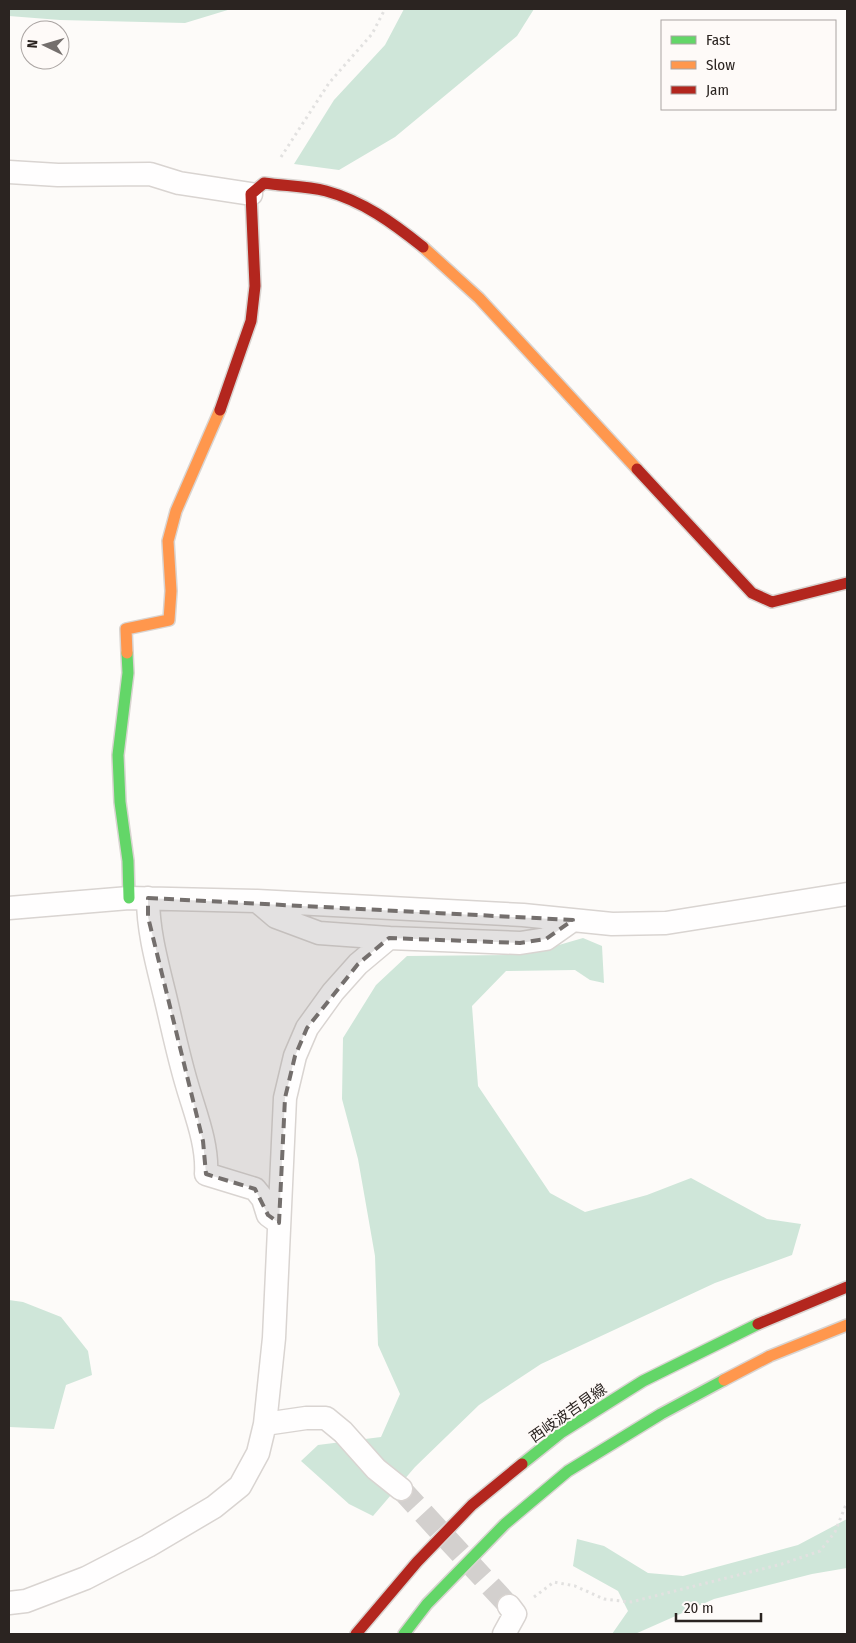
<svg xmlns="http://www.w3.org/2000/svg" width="856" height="1643" font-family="'Fira Sans Condensed','Noto Sans JP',sans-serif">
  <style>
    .forest { fill: #cfe6d9 }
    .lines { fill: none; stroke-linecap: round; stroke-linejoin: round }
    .street-tunnel { stroke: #d3d0ce; stroke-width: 22; stroke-dasharray: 22 11; stroke-linecap: butt }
    .street-casing { stroke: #d9d4d1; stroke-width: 25 }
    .fast-casing { stroke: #d9d4d1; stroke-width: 14 }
    .slow-casing { stroke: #d9d4d1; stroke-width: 14 }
    .jam-casing { stroke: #d9d4d1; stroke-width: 14 }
    .path { stroke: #e2e1e0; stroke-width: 3; stroke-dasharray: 2.5 4; stroke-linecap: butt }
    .street { stroke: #fffefe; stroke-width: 22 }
    .fast { stroke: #63d668; stroke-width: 11 }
    .slow { stroke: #ff974d; stroke-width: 11 }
    .jam { stroke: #b3261e; stroke-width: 11 }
    .marked { fill: #746f6d; fill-opacity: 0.2; stroke: #746f6d; stroke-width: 4; stroke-dasharray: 10 6; stroke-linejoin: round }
    .labels { text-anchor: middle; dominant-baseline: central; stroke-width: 4; stroke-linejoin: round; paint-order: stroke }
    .street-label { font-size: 15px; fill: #2b2421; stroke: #fefaf8 }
  </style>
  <rect width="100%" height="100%" fill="#fdfbf9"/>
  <path class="forest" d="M9 9H231L185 23 60 20 9 16Z
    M404 9H534L517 36 395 137 339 170 294 164 334 100 385 45Z
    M583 938 602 946 604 983 590 980 575 970 506 971 472 1006 478 1086 550 1193 585 1212 647 1195 691 1178 767 1219 801 1224 792 1255 715 1283 541 1364 479 1405 415 1467 373 1516 349 1504 301 1461 318 1445 381 1437 400 1394 378 1345 375 1256 358 1159 342 1099 343 1038 376 985 407 956 508 955 552 947Z
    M9 1300 23 1302 61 1317 88 1351 92 1375 66 1385 54 1429 9 1427Z
    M847 1519V1568L812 1574 714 1599 635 1634H612L628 1611 618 1591 573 1566 577 1539 604 1546 648 1573 683 1576 798 1545Z"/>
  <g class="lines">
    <path class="street-tunnel" d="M401 1489 509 1606"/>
    <g class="street-casing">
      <path id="street" d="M9 172 58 175 150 174 179 183 251 194
        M148 898C148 931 157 963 165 996 172 1025 178 1055 187 1085 195 1113 208 1144 206 1174L255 1189 263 1199 268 1215 279 1223
        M257 901 276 917 319 933 389 938 520 943 546 939 573 920
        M9 908 129 898 257 901 523 915 612 924 666 923 847 894
        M265 1424 306 1418H326L343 1432 376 1469 401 1489
        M9 1603 26 1601 86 1578 148 1546 214 1507 240 1486 258 1453 265 1424 274 1338 285 1098 295 1056 307 1028 333 992 358 964 389 938
        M504 1634 515 1614 509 1606"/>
    </g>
    <g class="fast-casing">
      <path id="fast" d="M127 653 128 673 118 755 120 802 128 861 129 898
        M522 1464 562 1432 643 1381 758 1324
        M404 1634 427 1604 505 1524 568 1471 661 1414 724 1380"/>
    </g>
    <g class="slow-casing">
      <path id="slow" d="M423 247 479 298 637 469
        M127 653 126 629 169 620 171 591 168 541 176 511 220 410
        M724 1380 770 1356 847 1325"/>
    </g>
    <g class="jam-casing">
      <path id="jam" d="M220 410 251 321 255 286 251 194 264 183C284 186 306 186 326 191 363 201 393 223 423 247
        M637 469 752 593 772 602 847 583
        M758 1324 847 1287
        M356 1634 417 1562 472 1505 522 1464"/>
    </g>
    <path class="path" d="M281 157 329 83 372 34 385 9
      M534 1597 554 1582 575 1586 604 1599 631 1602 782 1564 820 1551 835 1532 847 1502"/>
    <use href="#street" class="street"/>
    <use href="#fast" class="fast"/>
    <use href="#slow" class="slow"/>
    <use href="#jam" class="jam"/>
  </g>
  <path class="marked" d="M148 898 573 920 546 939 520 943 389 938 358 964 307 1028 295 1056 285 1098 279 1223 268 1215 255 1189 206 1174 203 1141 148 917Z"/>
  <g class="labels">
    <g class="street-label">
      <text transform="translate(568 1413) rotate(-35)">西岐波吉見線</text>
    </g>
  </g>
  <rect width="856" height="1643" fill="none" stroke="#2b2421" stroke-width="20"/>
  <rect x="661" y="20" width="175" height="90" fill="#fefaf8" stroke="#aaa4a2"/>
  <rect x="671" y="36" width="25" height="8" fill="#63d668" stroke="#aaa4a2"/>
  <text x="706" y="45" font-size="15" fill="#2b2421">Fast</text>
  <rect x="671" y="61" width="25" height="8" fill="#ff974d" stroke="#aaa4a2"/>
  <text x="706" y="70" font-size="15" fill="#2b2421">Slow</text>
  <rect x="671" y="86" width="25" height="8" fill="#b3261e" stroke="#aaa4a2"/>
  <text x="706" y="95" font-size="15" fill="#2b2421">Jam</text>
  <g transform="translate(45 45) rotate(275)"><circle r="24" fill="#fefaf8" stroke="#aaa4a2"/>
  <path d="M0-4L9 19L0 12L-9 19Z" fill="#746f6d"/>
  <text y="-8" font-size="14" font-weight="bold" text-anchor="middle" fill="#2b2421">N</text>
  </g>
  <path d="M676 1613v8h85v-8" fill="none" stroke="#2b2421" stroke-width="2.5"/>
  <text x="684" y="1613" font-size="15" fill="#2b2421" stroke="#fefaf8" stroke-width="4" paint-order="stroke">20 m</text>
</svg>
